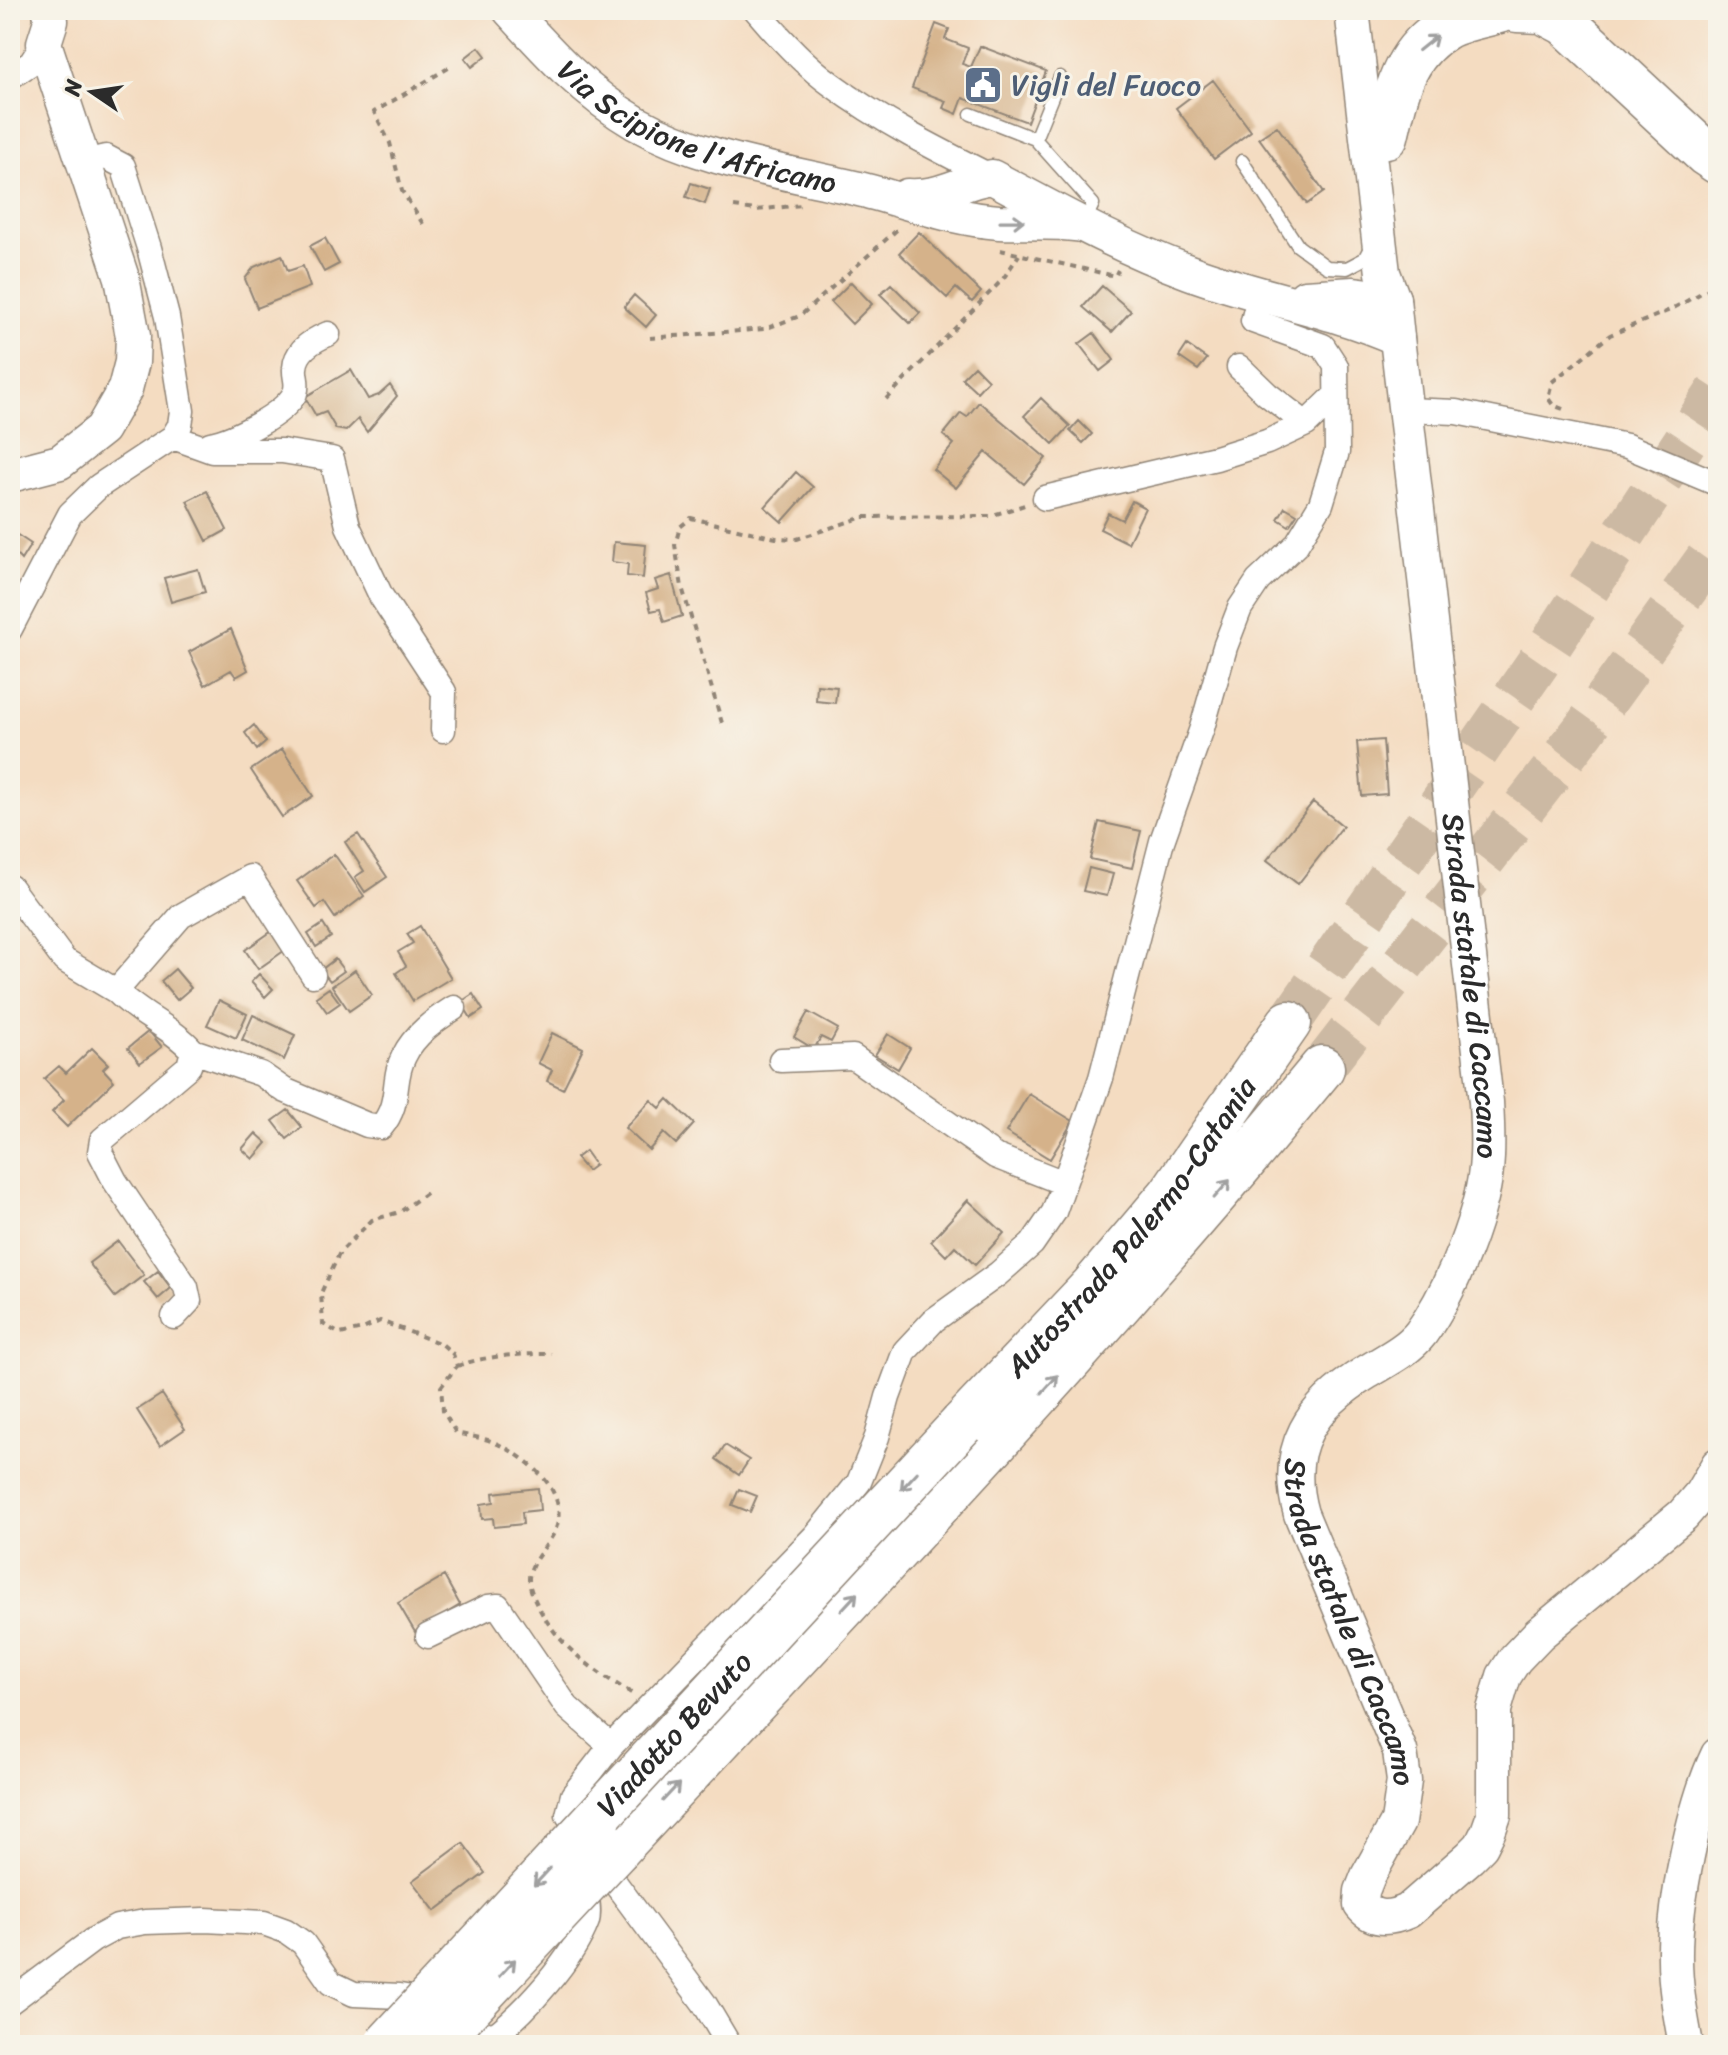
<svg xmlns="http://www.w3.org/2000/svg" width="1728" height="2055" font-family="Sriracha,sans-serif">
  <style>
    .building { fill: #d5b28a }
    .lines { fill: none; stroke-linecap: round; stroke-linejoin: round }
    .motorway-tunnel { stroke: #ccb9a3; stroke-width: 44; stroke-dasharray: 44 22; stroke-linecap: butt }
    .service-casing { stroke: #908476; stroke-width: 15 }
    .minor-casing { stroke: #908476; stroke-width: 27 }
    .secondary-casing { stroke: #908476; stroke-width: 37 }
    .motorway-casing { stroke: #908476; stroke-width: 47 }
    .path { stroke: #908476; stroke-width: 4; stroke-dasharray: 6 6; stroke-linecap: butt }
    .service { stroke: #fff; stroke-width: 12 }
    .minor { stroke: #fff; stroke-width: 24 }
    .secondary { stroke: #fff; stroke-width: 34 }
    .motorway { stroke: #fff; stroke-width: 44 }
    .motorway-bridge-casing { stroke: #908476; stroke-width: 47; stroke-linecap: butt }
    .motorway-bridge { stroke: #fff; stroke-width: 44 }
    .oneway { stroke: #a0a0a0 }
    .labels { text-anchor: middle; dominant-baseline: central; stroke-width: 6; stroke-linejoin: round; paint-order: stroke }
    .service-label { font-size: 30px; fill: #4e5e75; stroke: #f7f3e8; text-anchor: start }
    .street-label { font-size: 30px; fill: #2b2b2b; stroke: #f7f3e8 }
  </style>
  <rect width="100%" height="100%" fill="#f7f3e8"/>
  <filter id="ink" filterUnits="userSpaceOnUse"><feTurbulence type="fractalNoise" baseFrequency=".0125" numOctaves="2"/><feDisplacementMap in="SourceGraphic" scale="16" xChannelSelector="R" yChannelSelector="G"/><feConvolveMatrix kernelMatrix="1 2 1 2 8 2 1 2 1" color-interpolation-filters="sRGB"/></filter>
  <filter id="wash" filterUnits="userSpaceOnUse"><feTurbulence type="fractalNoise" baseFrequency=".006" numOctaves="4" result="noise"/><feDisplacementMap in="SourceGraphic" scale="32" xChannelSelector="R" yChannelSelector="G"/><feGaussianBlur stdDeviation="1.8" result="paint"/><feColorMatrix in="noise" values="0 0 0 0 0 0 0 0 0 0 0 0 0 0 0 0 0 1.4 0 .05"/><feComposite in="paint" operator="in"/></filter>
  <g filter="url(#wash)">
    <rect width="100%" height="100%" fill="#f4dcc1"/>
    <g id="blocks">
      <path class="building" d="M936 24 949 29 945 39 968 48 962 64 971 67 980 46 1046 71 1027 122 963 98 957 114 943 108 946 101 912 88Z
        M479 47 486 56 472 67 465 58Z
        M1213 80 1251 131 1214 159 1176 108Z
        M1277 126 1324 192 1307 204 1259 138Z
        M691 183 710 189 705 204 686 197Z
        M919 232 981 292 972 302 956 288 947 298 899 253Z
        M325 238 339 264 324 272 310 246Z
        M282 255 288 271 303 266 310 287 257 308 245 279 254 267Z
        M851 282 872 304 852 324 831 302Z
        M891 284 920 313 910 323 880 294Z
        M1102 286 1131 311 1112 332 1083 307Z
        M634 295 656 315 646 327 624 307Z
        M1094 333 1114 360 1100 371 1079 344Z
        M1187 345 1207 359 1198 370 1179 357Z
        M974 366 988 380 977 392 962 378Z
        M351 370 368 399 379 395 390 385 397 396 367 432 358 419 346 431 336 429 326 412 316 416 305 397Z
        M1041 398 1070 426 1053 444 1024 416Z
        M979 402 1046 458 1024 484 986 452 956 488 933 469 954 444 943 435 961 413 967 417Z
        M1079 421 1092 434 1083 443 1070 431Z
        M796 472 813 487 782 522 765 507Z
        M207 491 227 530 207 541 187 501Z
        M1132 501 1145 508 1128 543 1100 529 1108 513 1122 520Z
        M1285 507 1297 514 1289 526 1278 519Z
        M16 534 31 544 21 560 10 548Z
        M614 542 646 545 643 578 627 576 628 564 612 562Z
        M198 569 205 592 171 602 164 578Z
        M671 575 682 616 664 622 660 609 651 611 646 593 658 589 655 580Z
        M231 629 248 670 236 677 231 670 205 685 189 652Z
        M817 685 837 687 835 703 816 701Z
        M254 725 266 742 257 750 245 733Z
        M1383 740 1387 794 1362 796 1357 742Z
        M282 749 313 796 282 817 251 770Z
        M1313 802 1343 826 1298 884 1267 860Z
        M1099 822 1141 831 1132 868 1090 859Z
        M358 834 387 877 365 892 355 877 364 871 345 842Z
        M334 854 364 896 335 918 324 902 316 908 297 881Z
        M1089 868 1113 874 1107 896 1083 891Z
        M323 924 331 937 316 947 308 934Z
        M420 926 451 978 413 1001 396 973 406 966 398 952 413 943 407 934Z
        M275 929 288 948 258 969 245 950Z
        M335 959 344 971 330 981 321 970Z
        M175 969 191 988 177 1000 161 981Z
        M355 970 372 995 349 1011 332 986Z
        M259 974 273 989 265 997 251 982Z
        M329 988 340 1003 327 1012 316 997Z
        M473 994 483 1010 471 1018 461 1002Z
        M219 1000 247 1014 236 1038 207 1025Z
        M808 1012 838 1029 831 1042 821 1037 814 1049 794 1037Z
        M253 1015 295 1035 284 1060 242 1040Z
        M149 1031 162 1047 140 1063 128 1048Z
        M552 1033 583 1048 563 1089 547 1081 552 1070 538 1063Z
        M888 1034 910 1048 898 1069 875 1055Z
        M92 1048 108 1064 103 1069 114 1081 67 1127 52 1112 64 1100 44 1079 59 1066 66 1073Z
        M1029 1094 1073 1121 1050 1159 1006 1132Z
        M668 1099 694 1124 676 1144 664 1133 649 1150 625 1128 651 1100 660 1108Z
        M288 1110 302 1127 287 1139 273 1121Z
        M256 1133 267 1143 253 1159 242 1149Z
        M585 1151 595 1165 587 1171 576 1158Z
        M968 1200 1004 1233 975 1265 955 1246 946 1256 931 1241Z
        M118 1241 144 1275 115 1297 89 1263Z
        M158 1271 171 1288 158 1299 144 1282Z
        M162 1394 185 1429 160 1446 137 1410Z
        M725 1445 749 1460 739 1475 716 1459Z
        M538 1488 540 1510 522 1512 523 1524 494 1527 493 1518 482 1519 481 1504 494 1502 493 1493Z
        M739 1489 757 1496 750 1512 732 1505Z
        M444 1576 460 1605 415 1632 398 1603Z
        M463 1843 485 1873 435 1911 412 1881Z"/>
    </g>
  </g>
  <g filter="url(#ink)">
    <use href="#blocks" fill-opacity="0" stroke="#908476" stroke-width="2"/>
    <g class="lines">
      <path class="motorway-tunnel" d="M1289 1023 1551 644 1718 391
        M1322 1068 1584 730 1718 544"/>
      <g class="service-casing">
        <path id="service" d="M971 114 1035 139 1093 204 1084 223
          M1035 139 1060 77
          M1242 161 1298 246 1327 267 1347 268 1364 259 1371 246"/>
      </g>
      <g class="minor-casing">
        <path id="minor" d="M756 10C778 36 803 64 831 84 881 121 936 149 992 177
          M10 77 31 63 44 43
          M1239 367 1267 394 1306 424
          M1406 410 1456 412 1627 446 1718 484
          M173 437 212 451H282L332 459 348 526 381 596 444 692 443 730
          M210 444C233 440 285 414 295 393 299 383 294 377 295 368 296 350 313 340 328 334
          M1045 498 1216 458 1267 442 1306 424 1335 396
          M10 629 70 514 99 486 173 437 180 425 182 411 167 317 149 248 123 166 106 157 84 162
          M10 887 64 960 116 991 181 916 250 877 313 975
          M116 991C139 1015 172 1027 193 1051L189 1066 102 1140 100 1152 115 1181 186 1287 189 1301 174 1317
          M193 1051 261 1074 284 1090 367 1125 381 1127C402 1102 391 1080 404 1056 414 1035 435 1020 454 1008
          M781 1060 853 1057 995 1156 1064 1183
          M428 1636 488 1607 498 1606 567 1707 611 1746
          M10 2002 93 1940 117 1927 145 1922 205 1920 264 1923 286 1931 303 1943 331 1983 354 1994 400 1996 435 2002 455 2010 474 2030 494 2036C526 2011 573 1959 587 1921 590 1911 586 1894 585 1884
          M729 2045 704 2003 581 1837 568 1815 573 1795 611 1746 816 1535 859 1482 877 1437 888 1397 905 1351 934 1320 998 1274 1032 1244 1054 1212 1101 1078 1162 841 1202 728 1225 647 1240 608 1258 581 1296 545 1321 504 1337 452 1336 366 1323 346 1253 321 1260 294"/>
      </g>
      <g class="secondary-casing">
        <g id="secondary">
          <path id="s1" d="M510 10C548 52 586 94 636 123 706 162 786 171 863 190 907 201 952 219 999 222 1027 223 1055 221 1083 225"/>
          <path id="s2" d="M1352 10 1383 273 1393 299 1397 338 1486 1102C1487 1120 1488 1139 1487 1157 1485 1209 1452 1290 1421 1333 1408 1350 1385 1361 1367 1372 1311 1406 1282 1448 1301 1514L1400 1751 1404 1781 1398 1822 1368 1876 1362 1891 1361 1905C1374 1921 1390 1919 1408 1911L1470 1857 1481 1846 1488 1832 1494 1815V1710L1504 1676 1515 1659 1539 1634 1683 1515 1701 1494 1718 1465"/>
          <path d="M907 196C944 198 958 182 992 177 1056 211 1120 247 1189 272 1258 298 1330 308 1397 338"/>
          <path d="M1305 297 1354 294 1393 299"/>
          <path d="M10 475 60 462 102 429 125 389 132 362 133 336 122 278 44 43 51 21 50 10"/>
          <path d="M1686 2045C1681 2017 1675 1988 1675 1959 1674 1904 1694 1805 1718 1755"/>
        </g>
      </g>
      <g class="motorway-casing">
        <g id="motorway">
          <path d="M1517 10 1542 11 1565 23 1706 154 1718 162"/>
          <path d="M1386 136C1397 90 1403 52 1448 26 1464 18 1486 15 1502 10"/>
          <path id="s3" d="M962 1424 1092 1287 1170 1195 1289 1023"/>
          <path d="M618 1849C857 1593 1099 1339 1322 1068"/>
        </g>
      </g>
      <path class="path" d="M734 207 756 210 801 205
        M423 224 402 191 390 143 374 112 450 67
        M1000 250 1115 276 1118 270
        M650 338 764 329 800 316 899 228
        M886 399 1003 279 1019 255
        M1563 409 1553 405 1548 398 1552 382 1610 335 1670 310 1718 284
        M722 723 682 587 675 545 680 527 691 518 776 538 797 539 863 517 990 516 1028 504
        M426 1193 400 1212 372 1220 340 1252 321 1293 323 1324 340 1334 363 1329 380 1321 442 1344 453 1354 457 1366 441 1387 443 1411 456 1433C468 1436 479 1437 491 1441 525 1455 572 1491 555 1531 548 1546 529 1562 529 1579 529 1589 535 1600 539 1608 561 1649 594 1671 633 1694
        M457 1366C488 1355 520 1354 552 1354"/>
      <use href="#service" class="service"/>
      <use href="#minor" class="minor"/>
      <use href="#secondary" class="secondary"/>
      <use href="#motorway" class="motorway"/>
      <g class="motorway-bridge-casing">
        <g id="motorway-bridge">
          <path id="s4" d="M386 2045 962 1424"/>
          <path d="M434 2045 618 1849"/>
        </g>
      </g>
      <use href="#motorway-bridge" class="motorway-bridge"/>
    </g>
    <defs><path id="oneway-shaft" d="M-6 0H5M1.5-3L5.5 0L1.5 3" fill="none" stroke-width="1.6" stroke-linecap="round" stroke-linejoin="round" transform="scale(2)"/></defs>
    <g class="oneway">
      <use href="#oneway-shaft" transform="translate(1428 43) rotate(-39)"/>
      <use href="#oneway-shaft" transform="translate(1012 221) rotate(-1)"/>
      <use href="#oneway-shaft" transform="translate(1222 1189) rotate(-49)"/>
      <use href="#oneway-shaft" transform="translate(1050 1384) rotate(-48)"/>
      <use href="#oneway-shaft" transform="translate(909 1481) rotate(133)"/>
      <use href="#oneway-shaft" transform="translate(849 1602) rotate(-47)"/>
      <use href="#oneway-shaft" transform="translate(671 1792) rotate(-47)"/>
      <use href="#oneway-shaft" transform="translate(542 1877) rotate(133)"/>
      <use href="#oneway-shaft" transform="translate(507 1968) rotate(-47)"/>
    </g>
  </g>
  <defs>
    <g id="civic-square" transform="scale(2)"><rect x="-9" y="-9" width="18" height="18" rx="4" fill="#5c6f8a" stroke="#f7f3e8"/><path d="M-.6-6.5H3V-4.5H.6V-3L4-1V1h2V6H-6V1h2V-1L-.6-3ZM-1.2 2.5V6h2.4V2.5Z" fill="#fff"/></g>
  </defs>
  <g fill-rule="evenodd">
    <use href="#civic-square" x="983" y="85"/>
  </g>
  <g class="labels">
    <g class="service-label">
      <text x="1011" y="85">Vigli del Fuoco</text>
    </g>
    <g class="street-label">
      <text stroke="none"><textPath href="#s1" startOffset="228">Via Scipione l'Africano</textPath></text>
      <text stroke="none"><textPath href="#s2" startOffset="984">Strada statale di Caccamo</textPath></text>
      <text stroke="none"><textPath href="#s3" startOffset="260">Autostrada Palermo-Catania</textPath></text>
      <text stroke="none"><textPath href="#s2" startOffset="1702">Strada statale di Caccamo</textPath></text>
      <text stroke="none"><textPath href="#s4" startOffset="424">Viadotto Bevuto</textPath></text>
    </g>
  </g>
  <rect width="1728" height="2055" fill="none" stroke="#f7f3e8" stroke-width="40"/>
  <g transform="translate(92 92) rotate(283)" stroke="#f7f3e8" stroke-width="6" paint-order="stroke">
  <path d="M0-6L14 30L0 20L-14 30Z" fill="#2b2b2b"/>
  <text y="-12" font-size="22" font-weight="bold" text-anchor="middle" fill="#2b2b2b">N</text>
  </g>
</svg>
